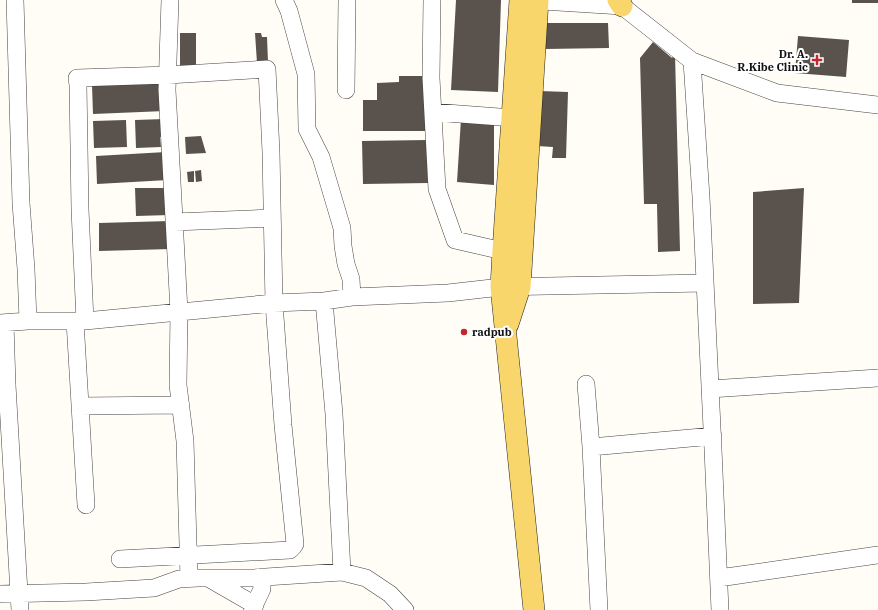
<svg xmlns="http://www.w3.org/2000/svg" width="878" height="610" font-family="'IBM Plex Serif',serif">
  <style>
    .building { fill: #5a524d }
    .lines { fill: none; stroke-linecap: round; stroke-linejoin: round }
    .minor-casing { stroke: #444; stroke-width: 18 }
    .major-casing { stroke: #222; stroke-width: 22 }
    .minor { stroke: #fff; stroke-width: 17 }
    .major { stroke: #f9d66b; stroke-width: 21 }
    .poi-dot { fill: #c4262e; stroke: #fff; stroke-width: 1.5 }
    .labels { text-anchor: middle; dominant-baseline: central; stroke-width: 4; stroke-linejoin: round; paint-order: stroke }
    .poi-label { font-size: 11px; font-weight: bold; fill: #111; stroke: #fff; text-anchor: end }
  </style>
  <rect width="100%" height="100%" fill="#fffdf5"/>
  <path class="building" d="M456 0H501L498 92 451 90Z
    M852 0H878V3H852Z
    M544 23H608L609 48 545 49Z
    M180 33H196V69H180Z
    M255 33H261L262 37H267L268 62 257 63Z
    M798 36 849 40 846 77 795 73Z
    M653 42 672 58 675 54 680 251 658 252 657 204H644L640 58Z
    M399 76H426V131H363V100H377V83L399 82Z
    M163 82 165 111 93 114 92 85Z
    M539 91 568 92 566 158H552L553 147 537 146Z
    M165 119 166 135 160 137 161 147 136 148 135 120Z
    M461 119 494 120V185L457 182Z
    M126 120 127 147 94 148 93 121Z
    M201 136 206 153 186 154 185 137Z
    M427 140 428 183 363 184 362 141Z
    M166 152 168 180 97 184 96 156Z
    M201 170 202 181 196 182 195 171Z
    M194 171V182H188L187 172Z
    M135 188H169L170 215 136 216Z
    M804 188 799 303 753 304V192Z
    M170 221 171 249 99 251V223Z"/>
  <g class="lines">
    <g class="minor-casing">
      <path id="minor" d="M15 0 21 203 26 269 28 321
        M170 0 167 90 179 311 178 385 185 441 189 579
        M284 0 289 11 306 74 307 129 321 157 342 228 343 246 346 264 351 279 352 297
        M432 0 431 78 437 189 455 240 503 251
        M526 0 622 6 692 61 701 197 713 449 720 610
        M692 61 777 93 878 105
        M346 90 347 0
        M433 112 512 118
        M174 222 272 218
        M324 301 334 414 342 572
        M75 321 86 505
        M85 321 80 209 78 85 77 78 168 75 267 69 271 152 274 303 283 425 295 544 293 547 290 550 120 559
        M0 323 28 321H85L274 303 324 301 352 297 448 293 501 287 705 283
        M5 323 7 385 20 610
        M586 384 591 447 599 610
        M710 389 878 378
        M80 406 181 405
        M591 447 713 436
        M208 578 255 605
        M719 578 878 555
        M0 594 86 592 154 588 179 579 198 578H251L342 572 366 578 390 594 405 610
        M252 610 262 589V577"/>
    </g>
    <g class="major-casing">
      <path id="major" d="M520 0 503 251 501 287 534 610
        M618 0 622 6
        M508 324 520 287 538 0"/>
    </g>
    <use href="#minor" class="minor"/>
    <use href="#major" class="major"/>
  </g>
  <g class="poi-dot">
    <path d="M815 54h4v4h4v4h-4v4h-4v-4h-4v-4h4z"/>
    <circle cx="464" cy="332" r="4"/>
  </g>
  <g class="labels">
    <g class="poi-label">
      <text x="808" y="54">Dr. A.<tspan x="808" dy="13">R.Kibe Clinic</tspan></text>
      <text x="472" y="332" text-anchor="start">radpub</text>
    </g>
  </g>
</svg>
